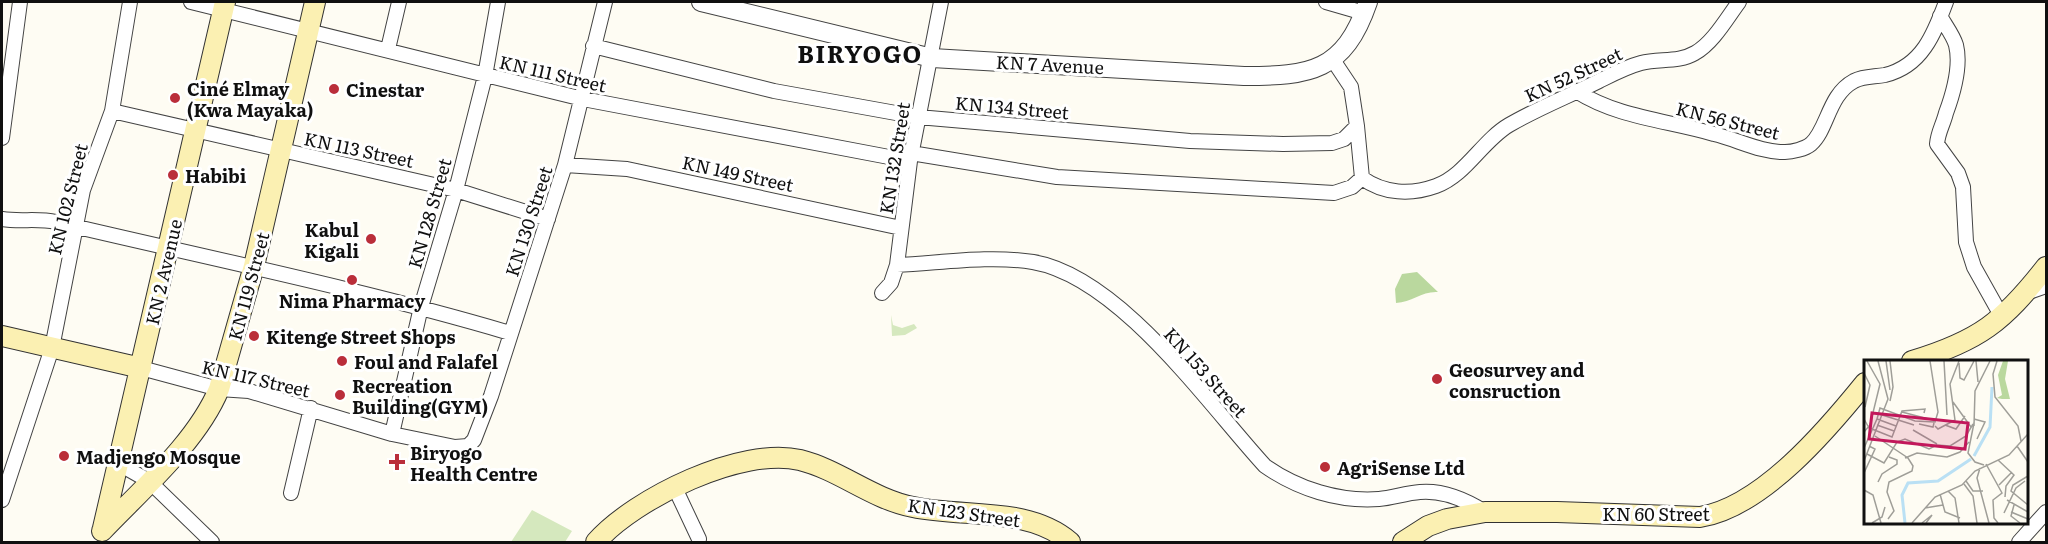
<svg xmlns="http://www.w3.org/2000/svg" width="2048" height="544" font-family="Literata,serif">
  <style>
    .green { fill: #d5e8be }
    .forest { fill: #bad89e }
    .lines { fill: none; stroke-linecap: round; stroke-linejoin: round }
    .minor-casing { stroke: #434343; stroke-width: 16 }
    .tertiary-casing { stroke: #434343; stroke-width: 20 }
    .secondary-casing { stroke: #323232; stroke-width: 22 }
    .minor { stroke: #fff; stroke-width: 14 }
    .tertiary { stroke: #fff; stroke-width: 18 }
    .secondary { stroke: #fbf0b2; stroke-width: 20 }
    .poi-dot { fill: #ba2e3a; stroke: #fff; stroke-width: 2 }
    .labels { text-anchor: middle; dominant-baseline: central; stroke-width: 6; stroke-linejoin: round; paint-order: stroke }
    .street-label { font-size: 18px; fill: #101010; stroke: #fff }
    .poi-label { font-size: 18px; font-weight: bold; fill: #101010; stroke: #fff; text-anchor: start }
    .district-label { font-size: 24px; font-weight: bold; letter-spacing: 1.5px; fill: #101010; stroke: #fff }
    .inset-river { fill: none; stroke: #bae0f4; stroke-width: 3 }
    .inset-road { fill: none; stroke: #9f9e98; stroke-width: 1.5 }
    .view { fill: #c2185b; fill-opacity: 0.15; stroke: #c2185b; stroke-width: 3 }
    .inset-edge { fill: none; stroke: #101010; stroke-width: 3 }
  </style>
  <rect width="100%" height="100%" fill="#fefcf3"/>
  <path class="green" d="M891 315 893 325 902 328 914 324 917 328 905 335 892 336Z
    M532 510 572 531 565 542H511Z"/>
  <path class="forest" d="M1417 272 1438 292C1422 291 1412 302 1396 303L1395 289 1402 274Z"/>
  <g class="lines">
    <g class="minor-casing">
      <path id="minor" d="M191 2 583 99 910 161
        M1326 2 1364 13
        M1940 16C1945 25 1953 35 1956 45 1961 65 1953 94 1946 113 1943 125 1938 132 1937 144L1958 173 1963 187 1966 242 1974 267 2002 317
        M593 46 774 91 918 117 1190 141 1283 144 1332 143 1344 139 1357 126 1351 87 1333 60
        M388 49 399 2
        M1576 91C1619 118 1666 120 1714 134 1736 139 1762 153 1785 152 1792 152 1805 149 1811 144 1828 129 1828 95 1854 81 1864 76 1874 77 1885 75 1922 66 1934 34 1946 2
        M112 111 130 2
        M1357 126 1362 178C1384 194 1411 195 1436 186 1466 175 1482 141 1509 125 1538 108 1569 96 1599 81 1613 74 1626 67 1641 63 1659 58 1678 63 1695 53 1713 43 1727 18 1739 2
        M2 138 20 2
        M911 153 1057 177 1334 193 1352 187 1362 178
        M565 165 627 169 901 228
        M2 219C20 222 38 218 56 222 208 258 361 289 510 333
        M897 265C941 263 989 255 1033 262 1120 277 1208 404 1265 466 1298 489 1339 502 1379 499 1392 498 1406 493 1420 492 1443 490 1466 500 1485 512
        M882 293 891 283 897 265 910 161 941 2
        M2026 293 2046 286
        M141 368 219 389 249 391 392 434 455 447 468 446 474 440 491 396 565 165 605 2
        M392 434 421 307 456 190 485 76 498 2
        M119 464 149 481 212 542
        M674 486 699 539
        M291 493 311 408
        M2 500 52 348 83 190 112 111 456 190 548 219
        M2019 542 2046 512"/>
    </g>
    <g class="tertiary-casing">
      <path id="tertiary" d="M701 2 932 58 1244 76C1310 76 1344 72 1368 2"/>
    </g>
    <g class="secondary-casing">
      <path id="secondary" d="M2 336 141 368
        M1912 361C1979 341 2003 322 2046 267
        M103 528 225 2
        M102 531C142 489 197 442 219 389L254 266 315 2
        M596 542C635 498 742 446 800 460 840 470 872 499 913 507 964 518 1028 506 1070 542
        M1403 542 1428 526 1447 519 1485 512H1557L1700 517C1762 507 1827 430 1865 383"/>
    </g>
    <use href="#minor" class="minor"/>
    <use href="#tertiary" class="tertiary"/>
    <use href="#secondary" class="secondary"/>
  </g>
  <g class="poi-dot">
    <circle cx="334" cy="89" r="6"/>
    <circle cx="175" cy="98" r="6"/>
    <circle cx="173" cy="175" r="6"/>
    <circle cx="371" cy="239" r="6"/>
    <circle cx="352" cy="280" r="6"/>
    <circle cx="254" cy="336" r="6"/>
    <circle cx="342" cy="361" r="6"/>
    <circle cx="1437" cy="379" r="6"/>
    <circle cx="340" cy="395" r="6"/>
    <circle cx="64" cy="456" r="6"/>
    <path d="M394 453h6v6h6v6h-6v6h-6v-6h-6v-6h6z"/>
    <circle cx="1325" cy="467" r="6"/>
  </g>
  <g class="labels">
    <g class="street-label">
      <text transform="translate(1050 64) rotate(3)">KN 7 Avenue</text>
      <text transform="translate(553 73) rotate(13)">KN 111 Street</text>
      <text transform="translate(1573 74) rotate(-25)">KN 52 Street</text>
      <text transform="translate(1012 107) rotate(5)">KN 134 Street</text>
      <text transform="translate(1728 120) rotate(14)">KN 56 Street</text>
      <text transform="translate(359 149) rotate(12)">KN 113 Street</text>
      <text transform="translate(894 158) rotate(-81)">KN 132 Street</text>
      <text transform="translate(738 173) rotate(12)">KN 149 Street</text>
      <text transform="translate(67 199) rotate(-76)">KN 102 Street</text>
      <text transform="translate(429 213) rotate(-74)">KN 128 Street</text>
      <text transform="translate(528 221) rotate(-72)">KN 130 Street</text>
      <text transform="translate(163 272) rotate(-77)">KN 2 Avenue</text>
      <text transform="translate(248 286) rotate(-75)">KN 119 Street</text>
      <text transform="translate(1206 372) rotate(48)">KN 153 Street</text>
      <text transform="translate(256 378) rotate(13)">KN 117 Street</text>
      <text transform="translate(964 512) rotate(8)">KN 123 Street</text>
      <text x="1656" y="513">KN 60 Street</text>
    </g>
    <g class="poi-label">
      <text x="187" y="88">Ciné Elmay<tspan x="187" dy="21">(Kwa Mayaka)</tspan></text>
      <text x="346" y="89">Cinestar</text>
      <text x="185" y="175">Habibi</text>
      <text x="359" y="229" text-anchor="end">Kabul<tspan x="359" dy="21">Kigali</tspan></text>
      <text x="352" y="300" text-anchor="middle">Nima Pharmacy</text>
      <text x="266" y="336">Kitenge Street Shops</text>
      <text x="354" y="361">Foul and Falafel</text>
      <text x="1449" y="369">Geosurvey and<tspan x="1449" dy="21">consruction</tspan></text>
      <text x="352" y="385">Recreation<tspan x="352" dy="21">Building(GYM)</tspan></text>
      <text x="410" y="452">Biryogo<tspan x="410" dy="21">Health Centre</tspan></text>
      <text x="76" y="456">Madjengo Mosque</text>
      <text x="1337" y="467">AgriSense Ltd</text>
    </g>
    <g class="district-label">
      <text x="860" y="52">BIRYOGO</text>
    </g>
  </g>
  <g transform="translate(1864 360)">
    <rect width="164" height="164" fill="#fefcf3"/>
    <path d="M139 1H144L141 19 146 39H138L133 38 138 35 134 15Z" fill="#bad89e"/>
    <path class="inset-river" d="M110 96 126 67 128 27M41 163 38 135 44 123 74 121 107 99"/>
    <path class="inset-road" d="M22 1 26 30M26 1 29 27 26 41M80 1 83 55M112 1 114 22M133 1 129 14 131 37 154 66 157 81M95 3 96 18 100 20 110 1M0 13 6 25 1 47M89 42 107 67M38 52 72 61M15 54 50 65M0 59 5 68 13 71M13 59 16 48 51 61 71 62 74 52 66 1M110 59 121 62 113 79M110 63 104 93 111 102 120 105M55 64 69 67 70 63M13 65 30 71M81 65 92 69 101 56M71 66 74 69 91 60 86 24 95 1M110 66 111 31 126 1M49 70 73 84M13 71 28 77 38 51 61 49 60 53M0 72 6 65 16 24 3 1M11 76 44 98 49 106 48 111 25 122 23 132 30 151 24 159M153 86 164 102M0 88 13 59 32 66M3 94 20 103 33 82 41 79 65 89 73 85 86 86 102 76 109 64M41 98 53 93 83 97 96 92 105 82M134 100 150 115 142 126 141 137M0 101 24 39 14 1M122 104 138 133 129 140 130 158 134 163M164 107V135M116 108 113 118 125 163M0 113 11 89 5 86M164 116 149 125 147 131 164 145M102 121 109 131H119M14 122 18 114 33 104V100L25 97M100 124 109 136 113 163M135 125 148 112M0 130 9 135 17 163M84 131 91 138 95 163M76 134 81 152 96 158M143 140 164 152M150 145 147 156 156 163M61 148 79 145M147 152 164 159M140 153 152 128 161 121M8 163 18 157 21 147M48 163 71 137 98 125 111 111 145 95 164 74M58 163 68 155 62 163"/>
    <path class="view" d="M8 53 104 63 101 89 5 79Z"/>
    <rect width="164" height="164" class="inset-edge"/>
  </g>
  <rect width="2048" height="544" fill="none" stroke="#101010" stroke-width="6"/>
</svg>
